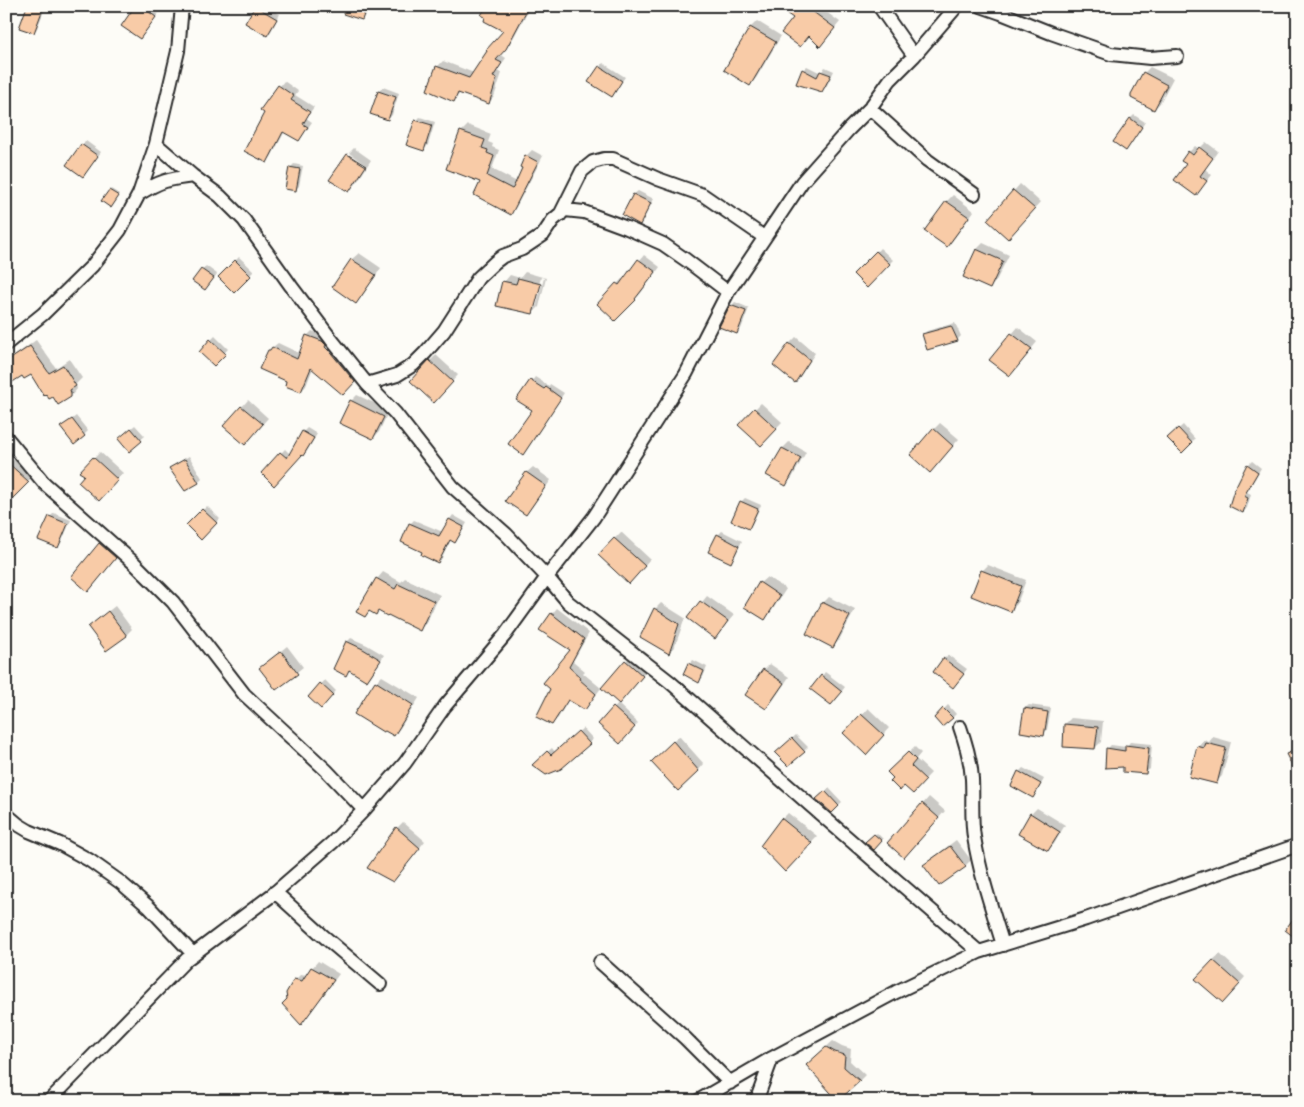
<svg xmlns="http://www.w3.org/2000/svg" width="1304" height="1107" font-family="Mynerve,sans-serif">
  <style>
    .shadow { fill: #0003; fill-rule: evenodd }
    .building { fill: #f8cba7; stroke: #2b2b2b }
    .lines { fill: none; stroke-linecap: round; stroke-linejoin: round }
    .minor-casing { stroke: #2b2b2b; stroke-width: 16 }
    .minor { stroke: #fdfcf7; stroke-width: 12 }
  </style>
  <rect width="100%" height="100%" fill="#fdfcf7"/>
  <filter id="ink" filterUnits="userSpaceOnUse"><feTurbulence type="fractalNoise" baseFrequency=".02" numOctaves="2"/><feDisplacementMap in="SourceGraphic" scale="10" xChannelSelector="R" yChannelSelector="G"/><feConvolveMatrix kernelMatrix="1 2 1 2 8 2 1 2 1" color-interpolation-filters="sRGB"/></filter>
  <g filter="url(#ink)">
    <path class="shadow" d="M29 6H46L37 28 34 32Z
      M72 6H84L81 10Z
      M136 6H150L159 13 140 38Z
      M256 6H266L280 14 271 31 267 35 247 23Z
      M347 6H368L366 14 362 18Z
      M488 6H549L542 12 530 7 511 42 500 54 506 58 497 71 502 73 494 97 489 102 460 93 454 100 429 90 438 66 443 61 474 73 505 30Z
      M779 6H818L840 22 825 40Z
      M757 21 781 36 756 78 750 84 726 70 751 27Z
      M603 63 625 77 612 95 600 67Z
      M807 66 821 73 825 67 834 71 826 87 822 91 798 83 803 70Z
      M1150 67 1173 78 1160 103 1154 109 1144 73Z
      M284 81 298 91 295 95 314 107 306 118 312 122 303 135 299 140 285 131 271 157 267 161 265 113 261 110Z
      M383 87 399 93 392 115 388 119 371 113 379 91Z
      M1134 115 1145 122 1130 145V119Z
      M420 117 435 122 428 145 424 149 416 121Z
      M468 125 491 134 488 142 493 144 492 147 499 150 492 169 517 182 526 156 532 150 543 156 516 207 511 213 482 182 448 168 462 131Z
      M86 141 101 152 87 171 82 145Z
      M1206 142 1218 151 1205 169 1212 175 1196 194 1189 152 1195 146 1199 149Z
      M354 148 371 160 367 166 349 153Z
      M347 155 366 168 355 185 348 191Z
      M294 164 303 166 299 186 295 190 290 168Z
      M1020 184 1040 202 1014 231 988 220Z
      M111 189 119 194 113 205 110 191Z
      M638 191 654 199 643 219 639 223 623 215 634 194Z
      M953 195 974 211 953 240 947 246 925 231 947 201Z
      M983 243 1009 255 996 281 990 288 977 249Z
      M880 248 893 260 867 286 855 274Z
      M359 253 381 268 362 296 356 302 334 287 352 259Z
      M644 255 660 267 640 294 615 319 617 284 622 279 624 280Z
      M239 257 254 271 234 291 220 277Z
      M206 266 217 274 209 285 194 280Z
      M525 272 546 278 539 307 533 313 504 282 510 275 520 278ZM541 277 544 278 536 308H534Z
      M735 302 749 308 741 329 737 332 731 306Z
      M1298 305V316L1293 314Z
      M955 323 961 336 957 340 923 335 927 331Z
      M1018 327 1037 342 1010 375 1012 334Z
      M312 331 327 337 358 376 347 389 313 368 306 386 301 391 288 381 269 350 278 343 301 354 307 336Z
      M215 336 228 349 214 364 200 351Z
      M796 337 815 353 801 375 795 381 775 365 790 343Z
      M36 340 56 368 69 359 82 378 76 384 77 389 71 396 53 395 31 373 6 374V362Z
      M436 355 458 375 440 395 430 361Z
      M535 377 549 386 550 384 564 393 527 449 523 453 534 410 518 399Z
      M357 395 389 410 379 432 373 438 351 401Z
      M248 400 268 418 251 437 225 426Z
      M761 403 782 422 761 444 740 424Z
      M76 416 88 431 84 435 66 424Z
      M940 423 959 439 936 465 934 429Z
      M135 425 145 436 129 450 124 435Z
      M1183 425 1195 439 1182 451 1168 438Z
      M307 428 317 434 307 451 303 455 302 454 262 473 285 449 290 454 303 432Z
      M789 442 806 452 792 478 785 484 768 475 783 448Z
      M100 452 123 473 99 499 85 475 81 472Z
      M189 456 202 478 198 482 171 468 175 465Z
      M15 458 34 475 7 503 6 467Z
      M1252 461 1261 468 1247 492 1251 494 1247 508 1243 512 1235 490 1248 465Z
      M533 467 551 480 532 507 526 513V473Z
      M745 498 761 505 752 524 748 527 741 502Z
      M207 506 220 519 200 538 188 525Z
      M54 513 71 520 61 543 57 547 50 517Z
      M453 515 467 523 459 537 455 541 451 539 442 558 438 562 410 524 414 520 443 532 450 519Z
      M722 531 742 541 734 558 730 562 718 535Z
      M621 532 650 559 635 576 599 555Z
      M106 538 122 551 94 584 72 577Z
      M988 565 1026 580 1017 604 1011 610 982 571Z
      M383 572 401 582 405 578 440 595 426 623 420 629 379 610H370L365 616 377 579Z
      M767 577 786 589 771 612 765 618 760 583Z
      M707 596 734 615 715 637 689 618Z
      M829 597 855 610 839 640 833 647 823 603Z
      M661 603 685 618 675 646 669 652 655 609Z
      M115 606 132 629 126 635 106 649 89 627 96 621Z
      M557 608 589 633 573 661 585 671 583 673 601 688 590 703 569 699 558 718 552 723 572 650 552 614Z
      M351 638 367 645 384 655 371 676 367 680 350 670 346 674 347 642Z
      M287 646 303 667 276 689 260 668Z
      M632 655 648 669 625 696 626 661Z
      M948 655 967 669 957 682 944 659Z
      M693 660 707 667 703 677 699 681 690 664Z
      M770 664 789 677 772 702 766 708 764 670Z
      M825 672 845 687 835 700 822 676Z
      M382 676 419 698 400 728 394 735 376 682Z
      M325 680 336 691 321 707 310 697Z
      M618 704 638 723 620 742 600 724Z
      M948 705 956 714 952 718H935Z
      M1029 705 1051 708 1047 730 1043 734 1025 708Z
      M868 708 889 728 866 753 845 733Z
      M1071 718 1103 721 1101 742 1095 748 1064 746 1065 724Z
      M583 728 593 739 561 768 537 761 552 748 555 752Z
      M796 735 808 747 804 751 777 753Z
      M679 736 704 764 698 771 653 762Z
      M1213 737 1231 742 1222 776 1216 782 1198 747 1204 740 1209 742Z
      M1130 742 1152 744 1150 769 1146 772 1125 765 1107 749 1111 745 1126 747Z
      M1298 745V775L1287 754Z
      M915 747 921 753 916 759 931 773 913 792 889 772Z
      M1023 768 1044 779 1037 792 1033 796 1019 772Z
      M829 788 842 802 832 811 818 799Z
      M929 797 945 811 910 850 888 843Z
      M1037 808 1065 825 1054 844 1048 850 1020 833 1031 814Z
      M788 813 817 836 785 870 782 819Z
      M403 822 425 841 399 874 393 881 397 828Z
      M877 833 883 839 874 848 867 842Z
      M956 840 971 860 965 866 925 865 931 859Z
      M1220 954 1245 977 1229 996 1213 960Z
      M318 961 339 974 307 1017 289 999 295 980 301 974 307 975 312 968Z
      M833 1041 842 1046 851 1049 850 1061 865 1075 859 1081 814 1058Z"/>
    <path class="building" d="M27 6H44L34 33 19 28Z
      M135 6H141L156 17 140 39 121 26Z
      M255 6 277 19 267 36 245 23Z
      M345 6H367L362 20 343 14Z
      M487 6H529L506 49 496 60 502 63 493 77 497 78 489 104 458 93 454 102 427 90 436 66 469 78 487 51 486 50 503 31 484 21 485 17 481 15Z
      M776 6H816L812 11 835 28 820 47 809 36 800 47 781 33 793 18Z
      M750 27 776 42 750 86 724 70Z
      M599 66 622 81 612 97 588 82Z
      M802 69 817 77 820 71 831 75 822 92 796 84Z
      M1143 72 1167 85 1154 110 1131 98V94Z
      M278 85 294 96 291 100 310 112 303 124 308 127 299 141 283 132 267 163 244 151 264 113 260 110Z
      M378 91 396 97 388 120 370 114Z
      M1130 118 1142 127 1126 151 1113 142Z
      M415 120 432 125 424 151 406 145Z
      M460 131 485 140 482 148 488 150 487 153 494 156 487 176 512 189 513 188 522 168 520 167 525 155 538 162 511 215 474 195 480 182 446 169Z
      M81 144 98 156 83 177 66 165Z
      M1199 147 1213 158 1200 176 1207 181 1196 196 1174 180 1186 164 1181 161 1188 151 1193 155Z
      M347 154 366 166 349 192 329 180Z
      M289 167 300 169 296 191 285 189Z
      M109 190 119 196 111 208 101 201Z
      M1013 190 1035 209 1008 239 987 220Z
      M633 194 651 203 640 225 622 215Z
      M946 201 969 217 947 247 924 231Z
      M976 249 1003 261 990 289 963 277Z
      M876 251 890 264 867 288 853 274Z
      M351 259 376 275 356 304 332 287Z
      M638 259 656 272 635 299 636 300 615 321 597 304 616 283 619 285Z
      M235 260 251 276 234 293 218 277Z
      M201 269 214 278 205 290 192 281Z
      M518 278 541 284 533 314 496 306 502 281 516 284Z
      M730 305 746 311 737 334 719 327Z
      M951 326 958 341 927 350 922 334Z
      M1011 333 1032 349 1010 376 989 360Z
      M306 335 322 341 326 345 325 347 331 353 355 382 343 395 311 368 301 392 285 386 286 381 259 369 268 350H270L272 347 297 359Z
      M210 339 226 354 214 366 199 352Z
      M789 343 810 360 795 383 773 365Z
      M30 346 49 373 63 365 76 386 70 390 71 393V397L58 405 53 397 49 399 46 394 44 396 31 375 24 379 22 376 11 383 6 376V362Z
      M429 360 453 382 434 403 410 381Z
      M530 380 544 389 546 387 561 398 523 455 508 444 532 410 516 400Z
      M350 400 384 417 373 439 339 423Z
      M241 406 263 424 245 445 223 426Z
      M754 408 777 429 761 446 738 425Z
      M72 419 85 436 74 445 60 427Z
      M131 428 142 441 129 452 118 439Z
      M933 428 953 446 930 473 910 455Z
      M1178 428 1192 443 1182 453 1167 438Z
      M302 431 314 438 303 456 302 455 274 486 261 473 280 452 287 458Z
      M782 448 801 458 786 486 766 475Z
      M93 457 118 480 99 501 78 482 84 475 79 472Z
      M185 459 199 483 185 491 169 468Z
      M6 461 29 482 6 505Z
      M1247 464 1258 472 1244 496 1248 498 1243 513 1229 506 1234 490Z
      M526 472 546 486 526 515 505 501Z
      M740 501 758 509 749 529 731 521Z
      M202 509 217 523 201 540 186 525Z
      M49 516 68 524 58 548 38 540Z
      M449 519 464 527 455 543 450 540 438 563 421 555 422 552 401 542 409 523 439 536Z
      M717 534 739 546 731 563 708 552Z
      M614 538 645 566 629 584 598 555Z
      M99 543 116 558 88 592 71 577Z
      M981 570 1021 586 1011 612 971 596Z
      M376 578 395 589 398 584 434 601 420 631 388 615 387 616 378 611 376 615 369 611 365 617 356 612Z
      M759 582 780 596 765 620 744 607Z
      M700 601 728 621 715 639 687 618Z
      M822 602 850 616 833 648 806 634Z
      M654 608 679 624 669 654 640 637Z
      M108 611 127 636 106 651 88 627Z
      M551 613 584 639 569 667 580 677 579 679 596 694 585 710 568 700 552 725 536 717 550 689 543 683 570 650 539 630Z
      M346 641 363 649 381 660 367 681 349 670 346 676 333 669Z
      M281 651 298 674 276 690 259 668Z
      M943 658 964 674 953 688 933 672Z
      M625 660 643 676 619 704 601 688Z
      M688 663 704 671 699 683 683 674Z
      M763 669 784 683 766 709 745 695Z
      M821 675 842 692 831 705 810 689Z
      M375 681 413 705 394 736 385 731 383 732 354 714Z
      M320 683 333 695 321 709 308 697Z
      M613 707 635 727 620 744 598 724Z
      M943 708 953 718 942 727 934 718Z
      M1024 708 1048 712 1044 736 1020 732Z
      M861 714 884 735 866 755 843 733Z
      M1064 724 1098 727 1095 749 1063 747Z
      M578 731 590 744 561 769 546 775 532 765 547 751 551 755Z
      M792 738 805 752 788 766 775 753Z
      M673 741 699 771 678 791 651 762Z
      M1206 743 1226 748 1217 784 1189 777 1197 746 1204 748Z
      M1125 745 1149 748 1146 774 1123 772V767L1105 768 1106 748 1125 751Z
      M1298 749V778L1286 754Z
      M908 752 916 760 911 766 926 780 913 794 904 786 900 791 890 781 893 778 887 772Z
      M1018 771 1041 784 1033 798 1011 786Z
      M825 791 839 806 832 813 816 799Z
      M922 803 939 818 904 858 887 843Z
      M1030 813 1060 832 1048 851 1018 834Z
      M781 818 812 843 785 872 760 846Z
      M396 827 420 848 393 882 367 868Z
      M874 834 882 841 874 850 865 842Z
      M950 846 966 867 939 886 923 865Z
      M1298 912V940L1285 930Z
      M1213 960 1240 984 1223 1003 1195 979Z
      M311 967 334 980 301 1025 282 1004 287 999 286 993 294 979 302 981Z
      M826 1047 835 1052 845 1055 844 1067 860 1081 838 1101 806 1065Z"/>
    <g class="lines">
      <g class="minor-casing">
        <path id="minor" d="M879 6 914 56
          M981 6 1001 13 1051 33 1111 54 1150 58 1177 56
          M870 108 927 160 974 194
          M156 144 193 176 220 196 244 220 291 286 331 339 367 384 395 413 453 487 506 534 547 577 568 602 670 682 810 805 979 952
          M139 194C160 181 168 179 193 176
          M560 215 582 171 593 162 604 159H613L658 179 703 195 764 237
          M6 344 43 314 92 266 120 230 139 194 156 144 178 51 182 6
          M367 384 397 375 413 365 425 353 444 331 478 278 495 262 503 256 522 249 543 235 553 220 565 210 584 212 627 228 663 244 686 260 728 292
          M6 437 44 483 134 563 173 602 244 694 326 770 364 810
          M960 727C966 744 971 761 972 779 973 798 971 818 974 837 980 874 992 909 1003 945
          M6 814 19 825 29 831 60 844 89 860 120 882 149 907 193 954
          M275 892 321 934 380 984
          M600 962 685 1038 730 1083
          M49 1101 187 959 272 895 333 842 364 810 405 763 445 706 505 635 547 577 594 517 686 374 728 292 802 182 849 129 870 108 890 80 914 56 957 6
          M698 1101 772 1058 896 992 979 952 1086 919 1298 845
          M758 1101V1096L772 1058"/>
      </g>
      <use href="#minor" class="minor"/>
    </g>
  </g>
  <rect width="1304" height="1107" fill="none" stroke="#fdfcf7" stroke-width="25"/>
  <rect x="12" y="12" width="1279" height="1082" fill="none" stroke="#2b2b2b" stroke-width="2" filter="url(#ink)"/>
</svg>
